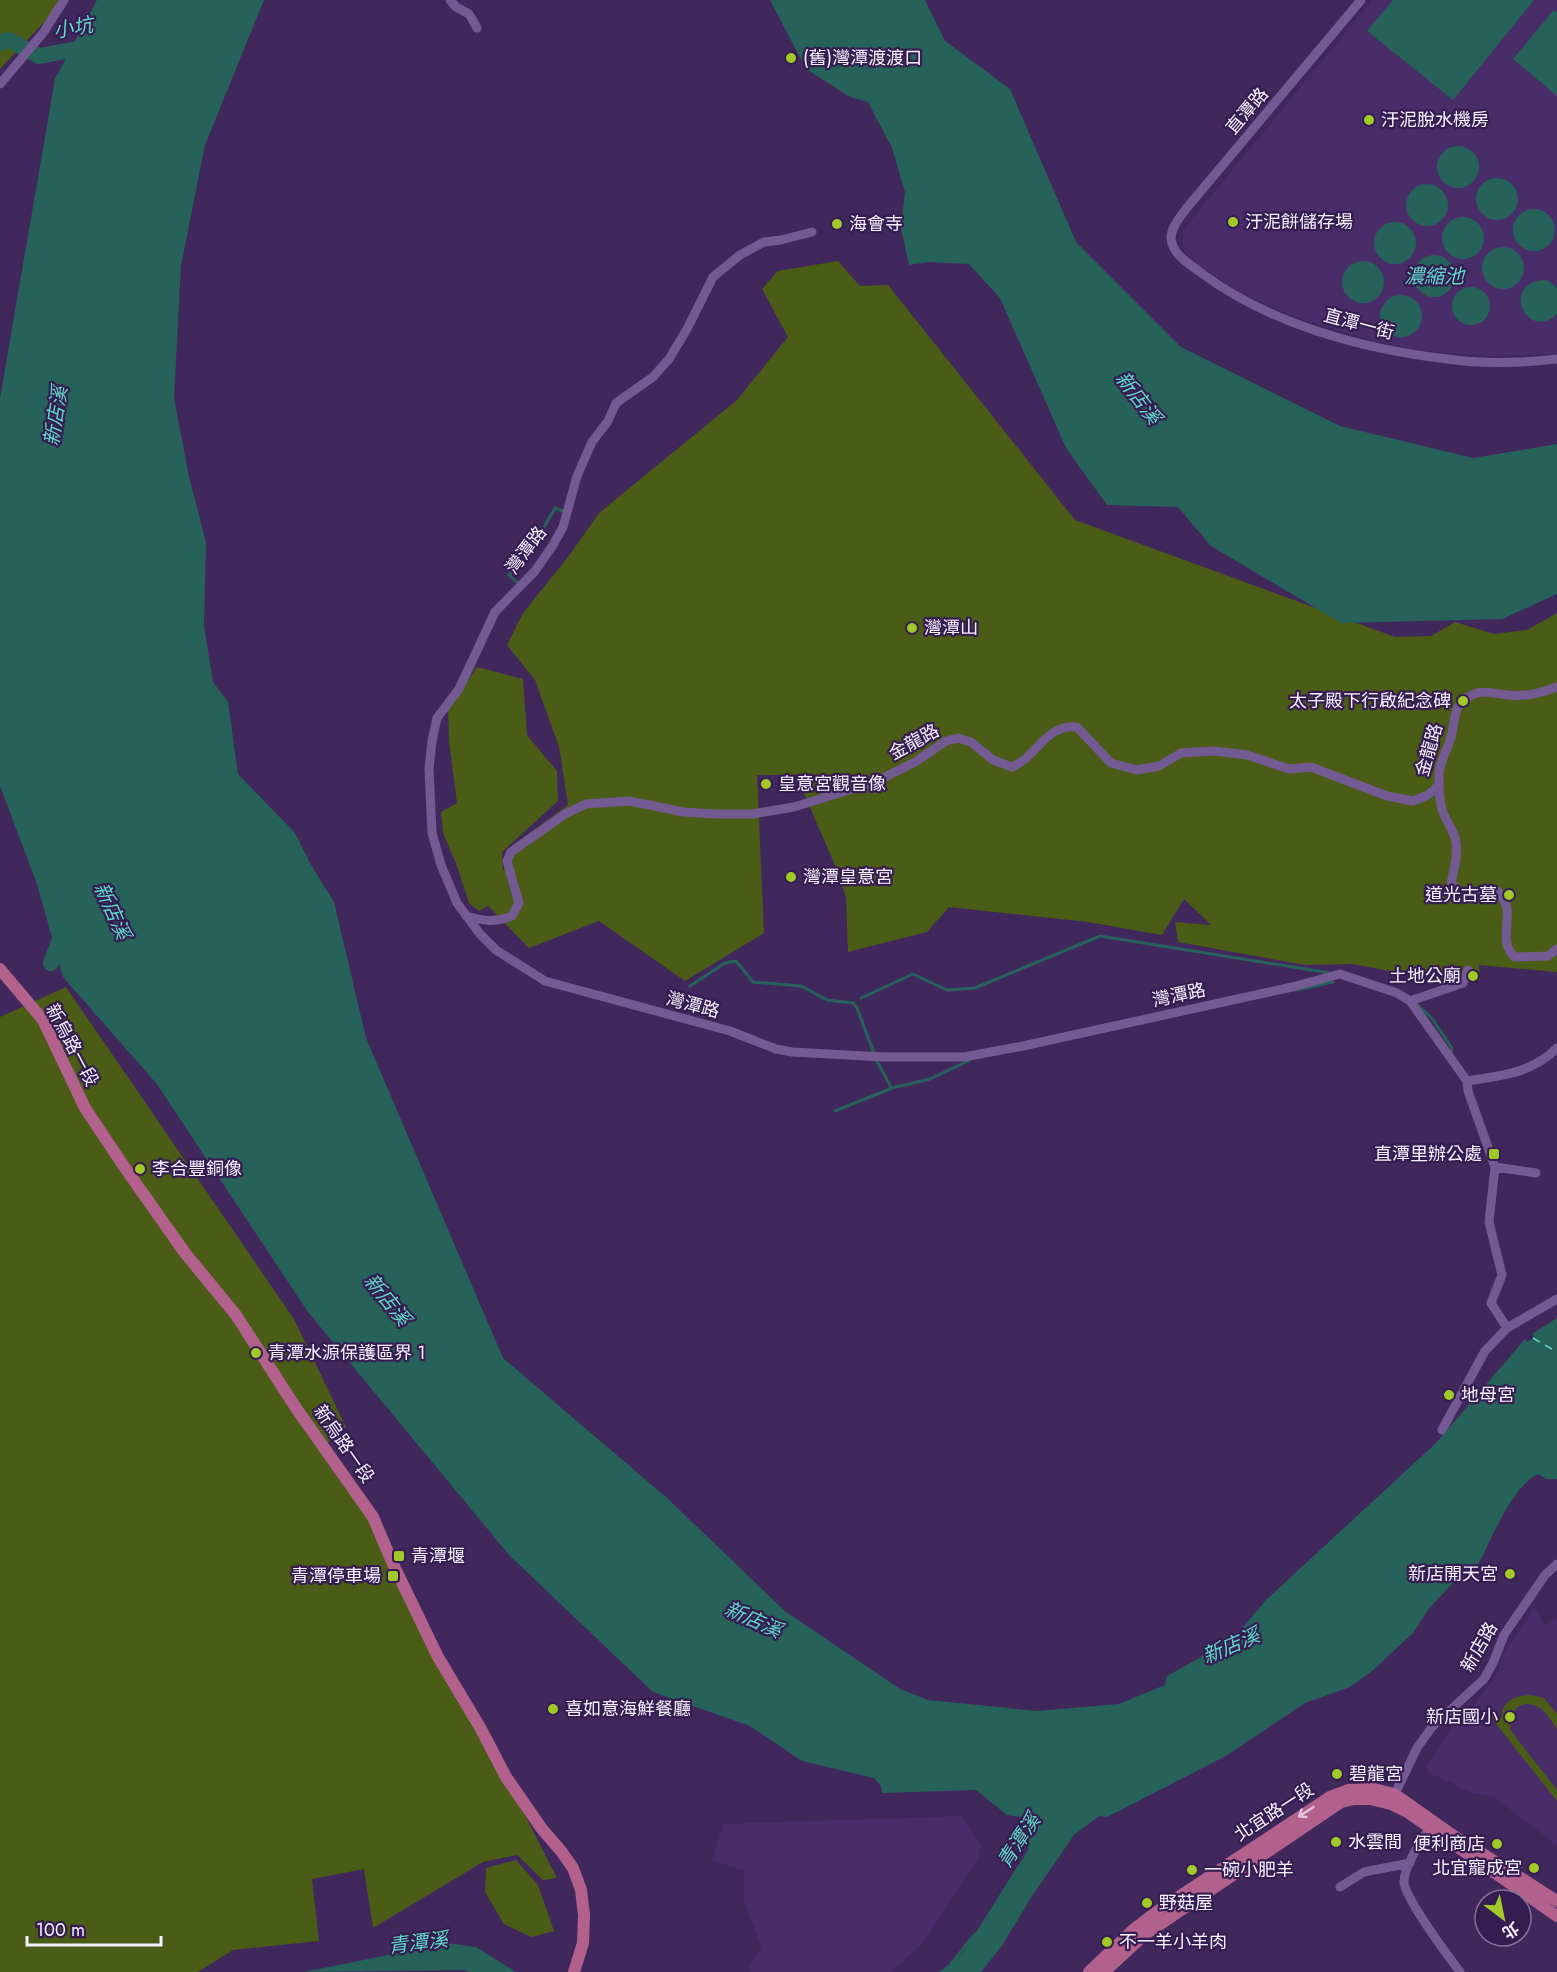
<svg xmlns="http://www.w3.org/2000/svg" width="1557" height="1972" font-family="Jost,'Noto Sans TC',sans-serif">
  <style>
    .built { fill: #492d69 }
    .green { fill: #4a5c16 }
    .water { fill: #26625a }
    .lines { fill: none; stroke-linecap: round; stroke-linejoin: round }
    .stream { stroke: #26625a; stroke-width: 3 }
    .river { stroke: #26625a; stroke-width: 16 }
    .ferry { stroke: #5edac9; stroke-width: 1.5; stroke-dasharray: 8 6; stroke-linecap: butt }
    .minor { stroke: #735a93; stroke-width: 9 }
    .major { stroke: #b1618c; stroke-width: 12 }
    .oneway { stroke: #e1c5db }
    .poi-dot { fill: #a2c928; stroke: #361d51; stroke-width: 2 }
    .labels { text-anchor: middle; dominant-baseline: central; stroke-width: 4.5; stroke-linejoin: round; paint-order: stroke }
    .poi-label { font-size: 18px; fill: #f5f0fd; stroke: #361d51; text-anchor: start }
    .street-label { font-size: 18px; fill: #f5f0fd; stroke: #361d51 }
    .water-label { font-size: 20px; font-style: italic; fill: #5edac9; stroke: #361d51 }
  </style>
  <rect width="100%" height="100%" fill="#40285d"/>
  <path class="built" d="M1372 0H1557V354L1490 356 1421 351 1371 340 1289 315 1240 292 1190 259 1182 247 1183 230Z
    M1534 1607 1545 1625 1557 1619V1845L1494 1797 1471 1793 1451 1782 1432 1775 1426 1768 1450 1729 1475 1704 1498 1672 1504 1653Z
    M961 1816 981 1845 978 1858 924 1942 895 1968 890 1972H750L749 1968 762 1947 744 1902V1870L712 1861 723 1824Z"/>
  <path class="green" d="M0 0H65L0 69Z
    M838 261 860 286 888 285 1075 520 1395 637 1431 636 1455 622 1494 634 1527 630 1557 613V972L1479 965 1480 980 1433 979 1352 964 1305 965 1178 942 1175 922 1211 925 1184 899 1162 935 1088 922 949 907 927 932 848 952 846 897 834 863 796 775H757L764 933 685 981 599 921 529 948 488 906 479 911 469 903 457 866 443 833 441 812 457 803 449 741 448 710 477 667 523 679 527 735 557 771 558 801 502 852 503 870 516 843 568 805 559 747 535 680 507 645 523 613 568 557 599 513 737 400 788 337 762 289 778 271Z
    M66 987 294 1319 346 1427 320 1449 377 1525 557 1878 543 1880 517 1855 483 1862 373 1928 364 1869 312 1879 319 1941 233 1950 198 1972H0V1017Z
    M1531 1695 1544 1698 1557 1714V1729C1552 1722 1546 1711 1538 1707 1520 1697 1507 1713 1511 1731L1557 1790V1801L1489 1715 1494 1711 1501 1719C1503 1700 1513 1696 1531 1695Z
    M516 1860 538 1885 554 1931 531 1937 504 1924 485 1892 486 1868Z"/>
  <path class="water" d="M97 0H264L205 145 181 266 174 398 189 477 206 542 204 626 213 682 228 702 238 774 295 833 310 863 334 902 366 1038 503 1358 667 1498 786 1612 900 1689 928 1700 1037 1711 1119 1704 1165 1685 1167 1676 1201 1657 1216 1641 1240 1631 1266 1600 1436 1443 1525 1339 1527 1342 1534 1338 1532 1334 1557 1318V1479H1546L1538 1474C1511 1487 1491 1541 1477 1567L1470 1575 1461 1574 1428 1610 1413 1633 1372 1671 1350 1687 1305 1703 1224 1757 1107 1817 1099 1816 1074 1835 1031 1898 1001 1947 981 1972H939L962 1954 1028 1850 1031 1819 1007 1815 976 1790 882 1793 881 1786 874 1778 802 1761 750 1726 653 1692 509 1555 308 1312 156 1083 63 977 37 884 0 786V398L55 79Z
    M770 0H925L945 41 1010 89 1076 242 1181 347 1340 426 1473 458 1557 444V594L1502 619 1341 623 1211 546 1178 507 1107 505 1066 448 1000 298 969 264 928 262 909 265 901 228 905 192 892 148 868 102 850 97 806 69Z
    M1393 0H1534L1453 100 1367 31Z
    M1554 10 1557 12V96L1513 59Z
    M1437 167a21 21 0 1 1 42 0a21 21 0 1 1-42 0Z
    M1476 199a21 21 0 1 1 42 0a21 21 0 1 1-42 0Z
    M1406 205a21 21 0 1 1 42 0a21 21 0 1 1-42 0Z
    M1513 230a21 21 0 1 1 42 0a21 21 0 1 1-42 0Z
    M1442 238a21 21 0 1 1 42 0a21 21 0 1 1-42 0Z
    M1374 243a21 21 0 1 1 42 0a21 21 0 1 1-42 0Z
    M1482 268a21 21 0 1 1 42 0a21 21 0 1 1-42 0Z
    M1413 276a21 21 0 1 1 42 0a21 21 0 1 1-42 0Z
    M1342 282a21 21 0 1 1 42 0a21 21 0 1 1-42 0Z
    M1542 280 1549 281 1557 288V314C1528 342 1500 286 1542 280Z
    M1452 306a19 19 0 1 1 38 0a19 19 0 1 1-38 0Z
    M1380 316a21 21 0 1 1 42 0a21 21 0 1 1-42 0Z
    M447 1943 476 1947 516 1972H470L463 1970 304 1972Z"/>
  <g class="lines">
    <path class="stream" d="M518 583 509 575 526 558 555 508 563 511
      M690 986 725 963 736 961 753 982 801 986 827 1000 853 1003 857 1008 877 1061 891 1087
      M1296 990 1333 982
      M861 998 913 974 947 990 975 988 1100 936 1330 973
      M1414 1002 1431 1017 1452 1048 1451 1053
      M835 1111 892 1088 930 1079 970 1060
      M951 1964 975 1934"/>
    <path class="river" d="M0 43 9 40 39 56 93 46
      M51 963 63 931"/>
    <path class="ferry" d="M1533 1338 1557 1352"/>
    <path class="minor" d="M450 0 456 7 469 14 477 28
      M1361 0 1185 210C1180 218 1171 227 1171 238 1172 254 1188 263 1200 272 1269 324 1362 349 1447 359 1482 364 1522 363 1557 359
      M0 84 43 33 64 0
      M812 232 781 240 764 242 740 255 713 277 687 329 669 359 653 377 616 403 608 421 592 442 577 476 563 527 553 545 535 571 495 612 459 689 437 718 432 741 429 769 432 833 441 865 457 903 480 934 496 950 545 981 730 1031 776 1049 792 1052 884 1057H964L1023 1046 1292 987 1340 974 1397 993 1410 1001 1467 1081 1468 1091 1495 1167 1489 1222 1502 1275 1491 1303 1507 1328
      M1557 687C1542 693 1524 697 1508 695 1492 694 1483 688 1468 697 1454 705 1455 719 1452 733 1449 749 1438 762 1439 777 1439 786 1439 799 1442 809 1445 821 1454 829 1456 842 1458 855 1454 870 1451 883L1461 892 1498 891C1501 896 1506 902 1507 908 1509 925 1500 945 1515 957L1548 956 1557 949
      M466 916C485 921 493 923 512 916L519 903 507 861 511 852 565 814 586 804 629 801 684 812 715 814H752L794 807 875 782 915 762 946 741 958 738 971 742 993 760 1012 767C1038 756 1045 724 1077 727L1111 763 1137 770 1159 766 1181 753 1214 751 1247 755 1289 769 1311 767 1387 796 1413 801 1428 795 1439 785
      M1410 1001 1463 983 1468 970
      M1467 1081C1501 1076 1532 1073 1557 1048
      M1495 1167 1536 1173
      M1442 1430 1485 1351 1507 1328 1557 1299
      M1392 1800 1417 1748 1432 1727 1484 1679 1493 1663 1504 1635 1545 1575 1557 1564
      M1432 1824C1423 1838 1404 1865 1404 1882 1405 1898 1448 1956 1460 1972
      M1340 1887 1364 1872 1410 1863"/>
    <path class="major" d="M0 969 43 1020 85 1108 123 1165 185 1253 236 1315 296 1408 373 1517 393 1564 438 1657 481 1729 506 1777 542 1829 561 1851 573 1868 581 1890 584 1915 583 1943 574 1972
      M1089 1972 1134 1929 1162 1908 1330 1797 1349 1790 1374 1789 1394 1794 1448 1832 1557 1901
      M1104 1972 1144 1935 1341 1802 1354 1799H1370L1391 1804 1409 1813 1557 1916"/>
  </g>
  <defs><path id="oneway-shaft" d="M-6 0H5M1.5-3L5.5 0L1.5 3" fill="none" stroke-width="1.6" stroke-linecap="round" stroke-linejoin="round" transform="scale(1.5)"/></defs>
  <use class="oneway" href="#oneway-shaft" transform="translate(1306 1812) rotate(147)"/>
  <g class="poi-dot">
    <circle cx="791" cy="58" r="6"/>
    <circle cx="1369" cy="120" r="6"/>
    <circle cx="1233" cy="222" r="6"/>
    <circle cx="837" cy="224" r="6"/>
    <circle cx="912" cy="628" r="6"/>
    <circle cx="1463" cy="701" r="6"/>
    <circle cx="766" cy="784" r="6"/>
    <circle cx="791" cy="877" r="6"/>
    <circle cx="1509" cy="895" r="6"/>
    <circle cx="1473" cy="976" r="6"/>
    <rect x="1488" y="1148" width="12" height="12" rx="3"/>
    <circle cx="140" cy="1169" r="6"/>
    <circle cx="256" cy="1353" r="6"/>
    <circle cx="1449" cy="1395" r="6"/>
    <rect x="393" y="1550" width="12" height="12" rx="3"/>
    <circle cx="1510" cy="1574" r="6"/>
    <rect x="387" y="1570" width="12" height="12" rx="3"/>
    <circle cx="553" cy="1709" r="6"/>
    <circle cx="1510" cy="1717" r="6"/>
    <circle cx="1337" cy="1774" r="6"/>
    <circle cx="1336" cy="1842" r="6"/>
    <circle cx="1497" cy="1844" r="6"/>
    <circle cx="1534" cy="1868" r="6"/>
    <circle cx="1192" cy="1870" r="6"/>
    <circle cx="1147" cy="1903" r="6"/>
    <circle cx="1107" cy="1942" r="6"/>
  </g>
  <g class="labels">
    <g class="poi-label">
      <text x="803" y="58">(舊)灣潭渡渡口</text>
      <text x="1381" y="120">汙泥脫水機房</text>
      <text x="1245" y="222">汙泥餅儲存場</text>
      <text x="849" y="224">海會寺</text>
      <text x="924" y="628">灣潭山</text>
      <text x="1451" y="701" text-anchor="end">太子殿下行啟紀念碑</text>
      <text x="778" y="784">皇意宮觀音像</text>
      <text x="803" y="877">灣潭皇意宮</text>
      <text x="1497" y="895" text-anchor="end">道光古墓</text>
      <text x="1461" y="976" text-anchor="end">土地公廟</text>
      <text x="1482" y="1154" text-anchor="end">直潭里辦公處</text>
      <text x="152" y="1169">李合豐銅像</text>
      <text x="268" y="1353">青潭水源保護區界 1</text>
      <text x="1461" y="1395">地母宮</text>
      <text x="411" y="1556">青潭堰</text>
      <text x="1498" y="1574" text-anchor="end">新店開天宮</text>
      <text x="381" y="1576" text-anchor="end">青潭停車場</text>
      <text x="565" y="1709">喜如意海鮮餐廳</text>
      <text x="1498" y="1717" text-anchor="end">新店國小</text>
      <text x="1349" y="1774">碧龍宮</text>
      <text x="1348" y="1842">水雲間</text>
      <text x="1485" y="1844" text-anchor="end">便利商店</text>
      <text x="1522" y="1868" text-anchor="end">北宜寵成宮</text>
      <text x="1204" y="1870">一碗小肥羊</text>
      <text x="1159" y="1903">野菇屋</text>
      <text x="1119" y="1942">不一羊小羊肉</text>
    </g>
    <g class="street-label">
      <text transform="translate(1247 111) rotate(-50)">直潭路</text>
      <text transform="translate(1359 324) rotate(15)">直潭一街</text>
      <text transform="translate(526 550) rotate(-53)">灣潭路</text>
      <text transform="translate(914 742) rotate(-29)">金龍路</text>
      <text transform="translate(1429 750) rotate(-74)">金龍路</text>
      <text transform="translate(1179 995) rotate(-12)">灣潭路</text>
      <text transform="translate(693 1005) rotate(15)">灣潭路</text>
      <text transform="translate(72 1045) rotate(62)">新烏路一段</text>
      <text transform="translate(344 1444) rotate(55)">新烏路一段</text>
      <text transform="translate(1479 1647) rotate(-60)">新店路</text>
      <text transform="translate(1274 1812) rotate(-33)">北宜路一段</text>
    </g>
    <g class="water-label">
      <text transform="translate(73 28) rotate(-10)">小坑</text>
      <text x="1434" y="276">濃縮池</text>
      <text transform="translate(1138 398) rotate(52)">新店溪</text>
      <text transform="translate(56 416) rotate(-81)">新店溪</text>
      <text transform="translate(112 911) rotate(66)">新店溪</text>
      <text transform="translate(387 1300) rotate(51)">新店溪</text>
      <text transform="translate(753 1620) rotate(24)">新店溪</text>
      <text transform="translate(1231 1646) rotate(-23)">新店溪</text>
      <text transform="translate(1019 1841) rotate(-57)">青潭溪</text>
      <text transform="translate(418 1943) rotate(-7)">青潭溪</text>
    </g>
  </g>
  <g transform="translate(1503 1918) rotate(148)"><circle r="28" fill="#361d51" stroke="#827196" stroke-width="1.5"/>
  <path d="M0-4.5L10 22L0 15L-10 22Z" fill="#a2c928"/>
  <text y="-9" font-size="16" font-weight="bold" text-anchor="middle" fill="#f5f0fd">北</text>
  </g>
  <path d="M27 1936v9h134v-9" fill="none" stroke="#f5f0fd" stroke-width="3"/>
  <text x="36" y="1936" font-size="18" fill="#f5f0fd" stroke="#361d51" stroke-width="4.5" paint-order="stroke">100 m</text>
</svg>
